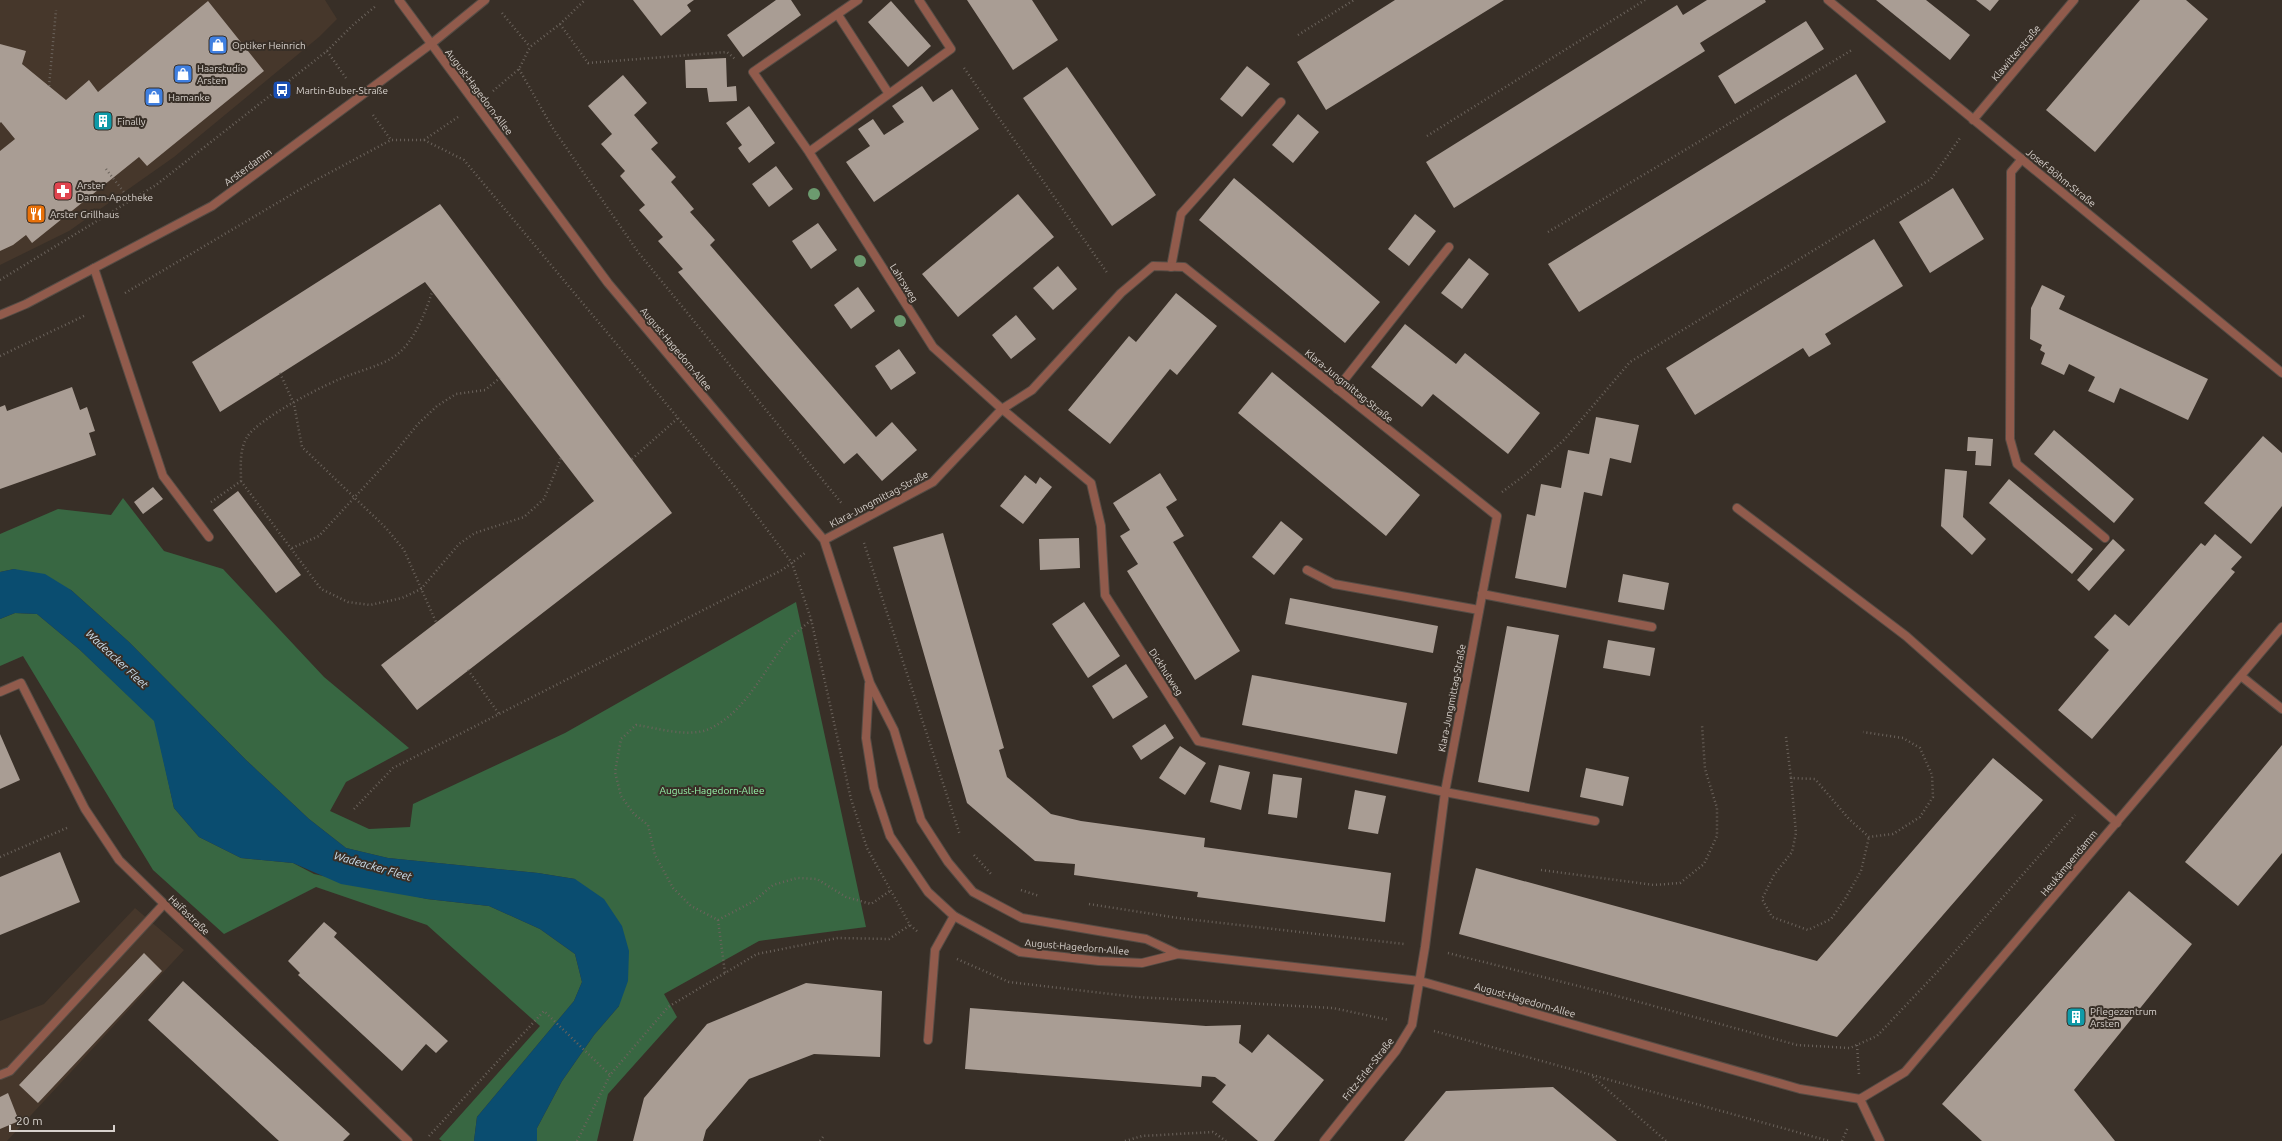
<svg xmlns="http://www.w3.org/2000/svg" width="2282" height="1141" font-family="Ubuntu,sans-serif">
  <style>
    .built { fill: #46372b }
    .green { fill: #386742 }
    .water { fill: #0a4d70 }
    .building { fill: #a99d94 }
    .lines { fill: none; stroke-linecap: round; stroke-linejoin: round }
    .service-casing { stroke: #554c45; stroke-width: 10 }
    .pedestrian-casing { stroke: #554c45; stroke-width: 10 }
    .minor-casing { stroke: #554c45; stroke-width: 10 }
    .tertiary-casing { stroke: #554c45; stroke-width: 10 }
    .path { stroke: #6b635c; stroke-width: 2.5; stroke-dasharray: 1 3; stroke-linecap: butt }
    .service { stroke: #915b4c; stroke-width: 8 }
    .pedestrian { stroke: #915b4c; stroke-width: 8 }
    .minor { stroke: #915b4c; stroke-width: 8 }
    .tertiary { stroke: #915b4c; stroke-width: 8 }
    .tree { fill: #6c9b6f }
    .labels { text-anchor: middle; dominant-baseline: central; stroke-width: 4; stroke-linejoin: round; paint-order: stroke }
    .poi-label { font-size: 10px; fill: #d7d1cc; stroke: #382f27; text-anchor: start }
    .street-label { font-size: 10px; fill: #d7d1cc; stroke: #382f27 }
    .park-label { font-size: 10px; fill: #97f4aa; stroke: #382f27 }
    .water-label { font-size: 11px; font-style: italic; fill: #cfe2f0; stroke: #382f27 }
  </style>
  <rect width="100%" height="100%" fill="#382f27"/>
  <path class="built" d="M0 0H325L337 19 319 37 174 157 69 231 0 265Z
    M135 908 184 950 7 1141H0V1021L44 1004Z"/>
  <path class="green" d="M123 498 164 551 223 569 324 677 409 748 346 782 330 811 369 829 410 827 413 804 565 733 796 602 866 927 759 941 664 994 677 1017 608 1094 597 1141H537V1128L562 1081 594 1035 619 1006 575 879 538 873 388 858 346 848 309 819 246 760 129 642 71 590 14 569 0 572V534L58 509 111 515Z
    M15 613 37 614 79 649 155 721 174 808 199 837 241 858 293 863 314 874 427 899 489 906 540 929 575 954 582 982 574 1001 477 1117 474 1141H442L439 1139 540 1026 427 925 316 887 224 934 153 870 23 656 0 666V619Z"/>
  <path class="water" d="M14 569 45 574 71 590 129 642 246 760 309 819 346 848 388 858 538 873 575 879 604 899 622 926 629 951 628 981 619 1006 594 1035 562 1081 537 1128V1141H474L477 1117 574 1001 582 982 575 954 540 929 489 906 427 899 341 884 293 863 241 858 199 837 174 808 154 721 79 649 37 614 15 613 0 619V572Z"/>
  <path class="building" d="M633 0H694L687 5 691 11 661 36Z
    M776 0H791L801 15 743 57 727 35Z
    M967 0H1032L1058 40 1013 70Z
    M1395 0H1504L1326 110 1297 62Z
    M1707 0H1765L1766 2 1700 43 1705 51 1454 208 1426 162 1677 5 1683 15Z
    M1876 0H1926L1970 35 1950 60Z
    M1976 0H1999L1990 11Z
    M2140 0H2186L2208 19 2095 152 2046 110Z
    M208 1 264 71 147 166 139 157 32 243 26 235 13 245 0 251V151L15 139 1 122 0 123V44L26 51 22 64 66 100 89 80 98 92Z
    M891 1 931 46 908 67 868 22Z
    M1806 21 1824 49 1735 104 1718 76Z
    M726 58 727 87 736 86 737 101 709 102 707 88H686L685 60Z
    M1247 66 1270 84 1242 117 1220 99Z
    M1067 67 1156 195 1112 226 1023 98Z
    M1856 74 1886 122 1579 312 1548 264Z
    M623 75 647 103 634 115 658 143 651 149 676 177 671 182 694 209 690 212 715 240 710 245 876 437 892 422 917 450 882 481 857 453 844 464 678 272 683 269 658 241 663 237 639 210 645 205 620 176 625 171 601 144 612 134 588 106Z
    M922 86 933 102 952 89 979 129 874 202 846 162 870 146 858 129 873 119 884 135 904 122 892 106Z
    M749 106 775 143 749 163 738 148 742 145 726 123Z
    M1298 114 1319 132 1293 163 1272 145Z
    M776 166 793 189 769 207 752 184Z
    M1234 178 1380 302 1345 343 1199 220Z
    M1953 188 1984 239 1930 273 1899 222Z
    M1018 194 1054 237 958 317 922 274Z
    M440 204 672 513 417 710 381 665 594 501 425 282 220 412 192 362Z
    M1415 214 1436 231 1409 266 1388 249Z
    M818 223 837 250 811 269 792 241Z
    M1874 239 1903 286 1825 334 1831 344 1809 357 1803 348 1695 415 1666 368Z
    M1469 258 1489 274 1462 309 1441 293Z
    M1058 266 1077 289 1053 310 1033 288Z
    M2042 285 2065 296 2059 309 2208 379 2188 420 2120 388 2114 403 2088 391 2095 377 2069 364 2064 375 2041 364 2045 353 2040 350 2042 345 2030 339 2031 308Z
    M858 287 875 311 851 329 834 305Z
    M1176 293 1217 326 1177 375 1170 369 1110 444 1068 410 1129 336 1136 342Z
    M1016 315 1036 339 1011 359 992 335Z
    M1405 324 1456 364 1465 353 1540 413 1508 454 1433 394 1422 407 1371 367Z
    M899 349 916 373 891 390 875 366Z
    M1272 372 1420 495 1386 536 1238 413Z
    M72 387 80 410 87 407 95 431 89 433 96 455 0 489V407L5 405 7 411Z
    M1596 417 1639 425 1631 463 1610 458 1602 496 1584 492 1566 588 1515 578 1527 514 1535 516 1541 484 1561 488 1568 450 1589 454Z
    M2054 430 2134 499 2114 523 2034 454Z
    M2263 436 2282 453V506L2251 544 2204 503Z
    M1968 437 1993 439 1991 466 1975 465 1976 451H1967Z
    M1945 469 1967 471 1963 517 1986 539 1972 555 1941 526Z
    M1160 473 1177 500 1166 507 1184 536 1173 542 1240 651 1195 680 1127 571 1138 564 1120 536 1130 530 1113 503Z
    M1025 475 1036 484 1040 477 1052 487 1023 524 1000 506Z
    M2009 479 2093 549 2072 574 1989 503Z
    M153 487 163 499 143 514 134 502Z
    M238 491 301 575 276 593 213 510Z
    M1281 521 1303 539 1274 575 1252 557Z
    M943 533 1004 748 999 750 1007 777 1051 814 1081 821 1205 838 1204 847 1391 873 1385 922 1197 897 1198 892 1074 875 1075 864 1035 861 967 803 893 547Z
    M2215 534 2242 557 2231 569 2235 572 2092 739 2058 710 2109 650 2094 637 2115 614 2129 626 2201 543 2205 546Z
    M1079 538 1080 568 1040 570 1039 539Z
    M2113 539 2125 550 2089 591 2077 580Z
    M1623 574 1669 583 1664 610 1618 602Z
    M1290 598 1438 626 1433 653 1285 624Z
    M1084 602 1120 656 1088 678 1052 624Z
    M1507 626 1559 635 1529 792 1478 782Z
    M1608 640 1655 648 1650 676 1603 668Z
    M1126 664 1148 697 1113 719 1092 686Z
    M1252 675 1407 703 1397 754 1242 725Z
    M1165 724 1174 738 1141 760 1132 746Z
    M0 734 20 780 0 789Z
    M2282 745V853L2238 906 2185 862Z
    M1180 746 1206 763 1185 795 1159 778Z
    M1993 758 2043 800 1837 1037 1459 934 1476 868 1817 961Z
    M1219 765 1250 772 1241 810 1210 802Z
    M1586 768 1629 777 1623 806 1580 797Z
    M1273 774 1302 778 1297 818 1268 814Z
    M1355 790 1386 796 1378 834 1348 829Z
    M60 852 80 902 0 935V877Z
    M2129 891 2192 944 2074 1090 2115 1141H1982L1942 1104Z
    M324 922 337 933 334 937 448 1041 436 1053 426 1044 402 1071 298 975 300 973 288 961Z
    M144 953 162 971 38 1103 19 1085Z
    M183 981 350 1134 343 1141H279L148 1020Z
    M806 983 882 991 880 1057 814 1054 749 1079 706 1130 703 1141H633L644 1098 707 1024Z
    M970 1008 1206 1026 1241 1025 1239 1043 1252 1053 1268 1034 1324 1080 1274 1141H1258L1212 1102 1226 1085 1215 1077 1202 1076 1201 1087 965 1069Z
    M1553 1087 1617 1141H1404L1446 1091Z
    M8 1093 19 1121 0 1129V1097Z"/>
  <g class="lines">
    <g class="service-casing">
      <path id="service" d="M2022 159 2011 172 2010 439 2017 464 2105 538
        M1171 267 1181 214 1281 102
        M94 268 163 476 209 537
        M1337 389 1449 247
        M1737 508 1906 636 2117 823
        M1307 570 1334 584 1479 610
        M1482 594 1652 627
        M1445 792 1595 821
        M928 1040 935 950 954 916
        M0 1075 10 1071 163 905"/>
    </g>
    <g class="pedestrian-casing">
      <path id="pedestrian" d="M1860 1099 1880 1141"/>
    </g>
    <g class="minor-casing">
      <path id="minor" d="M399 0 608 283 824 540 870 683 894 730 921 820 948 862 973 892 1022 918 1146 939 1178 954 1420 981 1800 1089 1860 1099 1905 1072 2282 627
        M858 0 753 72 809 152 933 347 1002 409 1091 483 1101 526 1105 595 1198 741 1445 792
        M1828 0 2282 373
        M838 15 889 94
        M1973 120 2074 0
        M809 152 951 49 919 0
        M824 540 933 482 1002 409 1032 390 1121 293 1153 266 1184 267 1497 516 1445 792 1425 947 1412 1025 1396 1051 1324 1141
        M2241 676 2282 709
        M869 684 866 738 874 788 890 836 928 892 954 916 1020 952 1099 961 1142 963 1178 954
        M0 692 21 683 85 809 119 860 408 1141"/>
    </g>
    <g class="tertiary-casing">
      <path id="tertiary" d="M0 315 26 304 212 206 431 44 485 0"/>
    </g>
    <path class="path" d="M502 13 530 47
      M560 24 588 63 727 52 735 59
      M1298 35 1354 0
      M327 51 346 78
      M964 68 1108 274
      M519 69 552 127 638 252 843 505
      M49 86 56 10
      M493 91 519 69 530 47 560 24 585 0
      M373 115 391 140
      M1427 136 1645 0
      M424 140 464 160 736 488 792 563 811 619 851 799 867 848 910 925 919 933
      M106 169 130 200
      M1548 232 1852 50
      M0 280 156 185 327 51 354 24 377 5
      M125 293 316 180 391 140H424L458 117
      M0 356 86 315
      M280 373 294 404 302 447 386 528 404 550 436 622
      M632 459 678 418
      M241 481 321 589 348 602 370 605 402 598 421 589 459 544 475 533 524 517 544 499 561 458
      M1502 492 1525 475 1564 440 1630 362 1931 179 1960 138
      M211 502 241 481C241 466 239 451 247 437 259 418 327 383 350 375 368 368 391 363 404 348 416 335 427 309 432 292
      M864 543 960 835
      M292 548 319 536 388 461 418 424 437 406 456 394 485 390 500 378
      M811 620C802 628 791 636 784 645 762 674 744 713 709 729 688 738 658 728 636 725L621 739 615 772 621 796 634 814 648 825 655 855 673 888 691 906 718 920 754 901 773 885 797 878 817 879 846 897 871 904 890 891
      M468 670 499 714
      M1786 737 1791 778 1815 779 1849 819 1869 837 1893 834 1920 817 1933 797 1932 775 1920 748 1903 738 1863 732
      M1791 778 1796 833 1792 852 1774 875 1762 899 1772 917 1808 930 1831 919 1845 899 1861 871 1869 837
      M354 809 393 768 782 570 805 553
      M974 855 992 875
      M0 857 69 827
      M1541 870 1654 885 1680 883 1704 864 1717 836V808L1705 769 1702 725
      M1021 890 1039 896
      M1089 904 1178 918 1404 944
      M718 920 725 973
      M1448 953 1606 993 1797 1045 1850 1048 1877 1036 1939 970 2075 815
      M957 959 1009 982 1136 997 1333 1008 1389 1020
      M1434 1031 1829 1141
      M1857 1045 1859 1074
      M1593 1077 1666 1141
      M429 1136 544 1011 610 1075
      M577 1141 610 1075 668 1007 757 954 838 938 889 939 910 925
      M820 1141 823 1137
      M1125 1141 1142 1136 1213 1132 1226 1141
      M1842 1141 1848 1127"/>
    <use href="#service" class="service"/>
    <use href="#pedestrian" class="pedestrian"/>
    <use href="#minor" class="minor"/>
    <use href="#tertiary" class="tertiary"/>
  </g>
  <g class="tree">
    <circle cx="814" cy="194" r="6"/>
    <circle cx="860" cy="261" r="6"/>
    <circle cx="900" cy="321" r="6"/>
  </g>
  <defs>
    <g id="shop-square" transform="scale(1)"><rect x="-9" y="-9" width="18" height="18" rx="4" fill="#3f7fe0" stroke="#382f27"/><path d="M-5-2.5h2.3a2.7 3.5 0 0 1 5.4 0H5L5.5 6h-11ZM-1.5-2.5h3a1.5 2.3 0 0 0-3 0Z" fill="#fff"/></g>
    <g id="bus-square" transform="scale(1)"><rect x="-9" y="-9" width="18" height="18" rx="4" fill="#1a4fb4" stroke="#382f27"/><path d="M-5-6H5V4H4V6H2V4H-2V6H-4V4H-5ZM-3.5-4V0h7V-4ZM-3.5 1.2v1.5H-2V1.2ZM2 1.2v1.5H3.5V1.2Z" fill="#fff"/></g>
    <g id="building-square" transform="scale(1)"><rect x="-9" y="-9" width="18" height="18" rx="4" fill="#0f9aa8" stroke="#382f27"/><path d="M-4-6H4V6H1V3H-1V6H-4ZM-2.5-4.3h1.7v1.8h-1.7ZM.8-4.3h1.7v1.8H.8ZM-2.5-1h1.7V.8h-1.7ZM.8-1h1.7V.8H.8Z" fill="#fff"/></g>
    <g id="pharmacy-square" transform="scale(1)"><rect x="-9" y="-9" width="18" height="18" rx="4" fill="#e0444e" stroke="#382f27"/><path d="M-2-6h4v4h4v4h-4v4h-4v-4h-4v-4h4Z" fill="#fff"/></g>
    <g id="restaurant-square" transform="scale(1)"><rect x="-9" y="-9" width="18" height="18" rx="4" fill="#e8710a" stroke="#382f27"/><path d="M-5-6h1v4h1v-4h1v4h1v-4h1v5L-1.5 .5V6h-2V.5L-5-1ZM5-6V6H3V1.5H1.5Q1.5-4 5-6Z" fill="#fff"/></g>
  </defs>
  <g fill-rule="evenodd">
    <use href="#shop-square" x="218" y="45"/>
    <use href="#shop-square" x="183" y="74"/>
    <use href="#bus-square" x="282" y="90"/>
    <use href="#shop-square" x="154" y="97"/>
    <use href="#building-square" x="103" y="121"/>
    <use href="#pharmacy-square" x="63" y="191"/>
    <use href="#restaurant-square" x="36" y="214"/>
    <use href="#building-square" x="2076" y="1017"/>
  </g>
  <g class="labels">
    <g class="poi-label">
      <text x="232" y="45">Optiker Heinrich</text>
      <text x="197" y="68">Haarstudio<tspan x="197" dy="12">Arsten</tspan></text>
      <text x="296" y="90">Martin-Buber-Straße</text>
      <text x="168" y="97">Hamanke</text>
      <text x="117" y="121">Finally</text>
      <text x="77" y="185">Arster<tspan x="77" dy="12">Damm-Apotheke</tspan></text>
      <text x="50" y="214">Arster Grillhaus</text>
      <text x="2090" y="1011">Pflegezentrum<tspan x="2090" dy="12">Arsten</tspan></text>
    </g>
    <g class="street-label">
      <text transform="translate(2016 53) rotate(-50)">Klawitterstraße</text>
      <text transform="translate(479 92) rotate(53)">August-Hagedorn-Allee</text>
      <text transform="translate(248 167) rotate(-36)">Arsterdamm</text>
      <text transform="translate(2061 178) rotate(39)">Josef-Böhm-Straße</text>
      <text transform="translate(904 283) rotate(58)">Lahrsweg</text>
      <text transform="translate(676 349) rotate(50)">August-Hagedorn-Allee</text>
      <text transform="translate(1349 386) rotate(39)">Klara-Jungmittag-Straße</text>
      <text transform="translate(879 499) rotate(-28)">Klara-Jungmittag-Straße</text>
      <text transform="translate(1166 672) rotate(57)">Dickhutweg</text>
      <text transform="translate(1452 698) rotate(-79)">Klara-Jungmittag-Straße</text>
      <text transform="translate(2069 863) rotate(-50)">Heukämpendamm</text>
      <text transform="translate(189 915) rotate(44)">Haifastraße</text>
      <text transform="translate(1077 947) rotate(5)">August-Hagedorn-Allee</text>
      <text transform="translate(1525 1000) rotate(16)">August-Hagedorn-Allee</text>
      <text transform="translate(1368 1069) rotate(-52)">Fritz-Erler-Straße</text>
    </g>
    <g class="park-label">
      <text x="712" y="790">August-Hagedorn-Allee</text>
    </g>
    <g class="water-label">
      <text transform="translate(117 659) rotate(43)">Wadeacker Fleet</text>
      <text transform="translate(373 866) rotate(16)">Wadeacker Fleet</text>
    </g>
  </g>
  <path d="M10 1125v6h104v-6" fill="none" stroke="#d7d1cc" stroke-width="2"/>
  <text x="16" y="1125" font-size="12" fill="#d7d1cc" stroke="#382f27" stroke-width="3" paint-order="stroke">20 m</text>
</svg>
